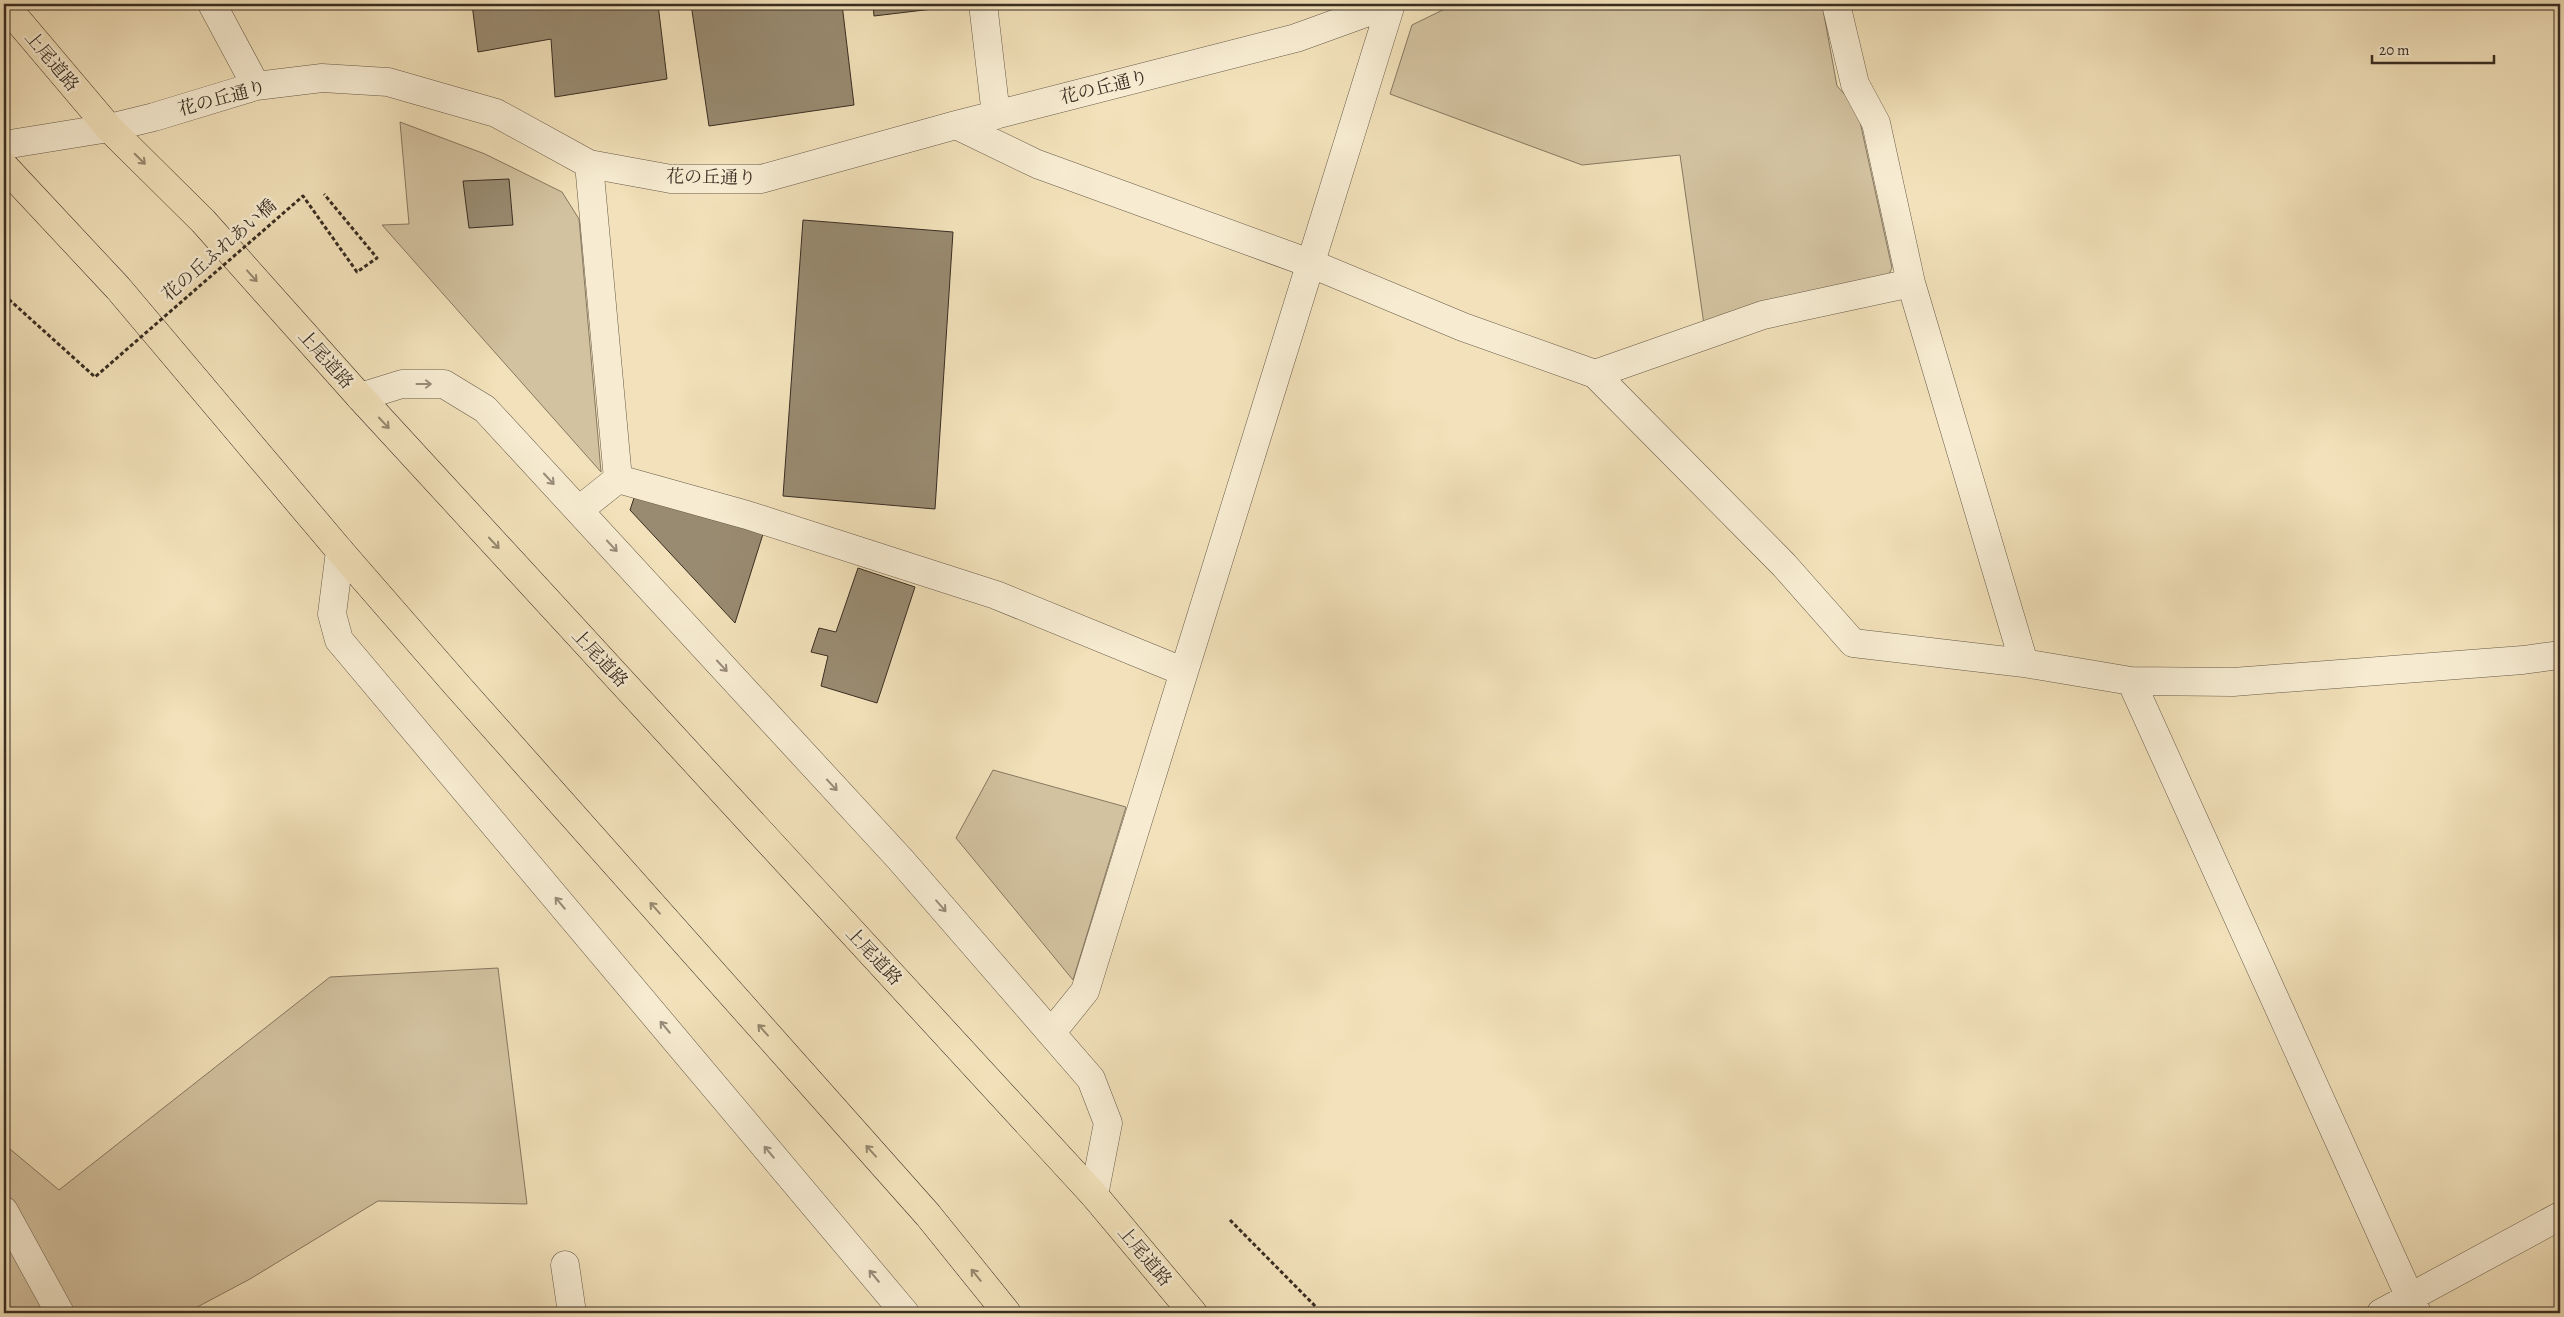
<svg xmlns="http://www.w3.org/2000/svg" width="2564" height="1317" font-family="Alegreya,'Noto Serif JP',serif">
  <style>
    .green { fill: #d3c2a0; stroke: #867861 }
    .building { fill: #998b71; stroke: #392d22 }
    .lines { fill: none; stroke-linecap: round; stroke-linejoin: round }
    .minor-casing { stroke: #675a48; stroke-width: 29 }
    .highway-casing { stroke: #392d22; stroke-width: 29 }
    .path { stroke: #392d22; stroke-width: 3; stroke-dasharray: 4 2.5; stroke-linecap: butt }
    .minor { stroke: #f7ecd2; stroke-width: 28 }
    .highway { stroke: #f2e1ba; stroke-width: 28 }
    .path-bridge { stroke: #392d22; stroke-width: 3; stroke-dasharray: 4 2.5; stroke-linecap: butt }
    .oneway { stroke: #96876e }
    .oneway2 { stroke: #988c7a }
    .labels { text-anchor: middle; dominant-baseline: central; stroke-width: 5; stroke-linejoin: round; paint-order: stroke }
    .street-label { font-size: 18px; fill: #392d22; stroke: #f7ecd2 }
  </style>
  <rect width="100%" height="100%" fill="#f2e1ba"/>
  <filter id="stains"><feTurbulence type="fractalNoise" baseFrequency=".004" numOctaves="4"/><feColorMatrix values="0 0 0 0 .2 0 0 0 0 .09 0 0 0 0 .02 0 0 0 .5 -.17"/></filter>
  <radialGradient id="worn" r=".72"><stop offset=".6" stop-color="#630" stop-opacity="0"/><stop offset="1" stop-color="#630" stop-opacity=".3"/></radialGradient>
  <path class="green" d="M1455 4H1822L1837 86 1857 108 1892 268 1883 285 1704 325 1680 155 1582 165 1390 94 1412 25Z
    M400 122 485 154 562 192 579 219 601 472 382 225 409 224Z
    M993 770 1126 807 1073 980 956 838Z
    M498 968 527 1204 378 1201 250 1279 186 1313H4V1144L59 1190 330 977Z"/>
  <path class="building" d="M472 4H658L667 79 555 97 551 39 478 52Z
    M691 4H842L854 105 709 126Z
    M873 4H941V8L874 16Z
    M509 179 513 225 469 228 463 181Z
    M803 220 953 232 935 509 783 496Z
    M635 495 763 534 735 623 630 510Z
    M858 568 915 587 877 703 821 686 828 656 811 652 819 628 836 632Z"/>
  <g class="lines">
    <g class="minor-casing">
      <path id="minor" d="M212 4 256 86
        M983 4 996 115
        M1836 4 1855 84 1876 123 1911 283 2024 663
        M956 125 1037 164 1312 264 1463 327 1595 374 1784 565 1853 643 2024 663 2131 681 2233 682 2523 660 2560 655
        M4 145 109 128 154 117 256 86 322 78 388 82 496 113 589 164 671 179H761L956 125 1296 38 1390 4
        M1595 374 1763 315 1911 283
        M360 397 402 384H444L485 409 900 859 1091 1079 1108 1123 1094 1195
        M618 479 747 515 996 595 1182 671
        M579 510 618 479 589 164
        M340 551 332 614 339 640 905 1313
        M2131 681 2417 1313
        M1052 1032 1085 991 1391 4
        M4 1211 60 1313
        M565 1265 572 1313
        M2381 1313 2560 1216"/>
    </g>
    <g class="highway-casing">
      <path id="highway" d="M4 4 109 128 203 221 360 397 1094 1195 1193 1313
        M4 166 118 288 340 551 455 683 928 1215 1007 1313"/>
    </g>
    <path class="path" d="M1230 1220 1322 1313"/>
    <use href="#minor" class="minor"/>
    <use href="#highway" class="highway"/>
    <path class="path-bridge" d="M4 295 95 377 303 196 357 272 377 258 324 194"/>
  </g>
  <defs><path id="oneway-shaft" d="M-6 0H5M1.5-3L5.5 0L1.5 3" fill="none" stroke-width="1.6" stroke-linecap="round" stroke-linejoin="round" transform="scale(1.25)"/></defs>
  <g class="oneway">
    <use href="#oneway-shaft" transform="translate(140 159) rotate(45)"/>
    <use href="#oneway-shaft" transform="translate(252 276) rotate(48)"/>
    <use href="#oneway-shaft" transform="translate(384 423) rotate(47)"/>
    <use href="#oneway-shaft" transform="translate(494 543) rotate(47)"/>
    <use href="#oneway-shaft" transform="translate(655 908) rotate(-132)"/>
    <use href="#oneway-shaft" transform="translate(763 1030) rotate(-132)"/>
    <use href="#oneway-shaft" transform="translate(871 1151) rotate(-132)"/>
    <use href="#oneway-shaft" transform="translate(976 1275) rotate(-129)"/>
  </g>
  <g class="oneway2">
    <use href="#oneway-shaft" transform="translate(424 384)"/>
    <use href="#oneway-shaft" transform="translate(549 479) rotate(47)"/>
    <use href="#oneway-shaft" transform="translate(612 546) rotate(47)"/>
    <use href="#oneway-shaft" transform="translate(722 666) rotate(47)"/>
    <use href="#oneway-shaft" transform="translate(832 785) rotate(47)"/>
    <use href="#oneway-shaft" transform="translate(560 903) rotate(-130)"/>
    <use href="#oneway-shaft" transform="translate(941 906) rotate(49)"/>
    <use href="#oneway-shaft" transform="translate(665 1027) rotate(-130)"/>
    <use href="#oneway-shaft" transform="translate(769 1152) rotate(-130)"/>
    <use href="#oneway-shaft" transform="translate(874 1276) rotate(-130)"/>
  </g>
  <g class="labels">
    <g class="street-label">
      <text transform="translate(52 61) rotate(50)">上尾道路</text>
      <text transform="translate(1104 87) rotate(-14)">花の丘通り</text>
      <text transform="translate(222 98) rotate(-15)">花の丘通り</text>
      <text transform="translate(711 177) rotate(1)">花の丘通り</text>
      <text transform="translate(219 250) rotate(-41)">花の丘ふれあい橋</text>
      <text transform="translate(326 359) rotate(48)">上尾道路</text>
      <text transform="translate(600 658) rotate(47)">上尾道路</text>
      <text transform="translate(874 956) rotate(47)">上尾道路</text>
      <text transform="translate(1145 1256) rotate(50)">上尾道路</text>
    </g>
  </g>
  <rect width="2564" height="1317" fill="none" stroke="#f2e1ba" stroke-width="20"/>
  <rect x="5" y="5" width="2554" height="1307" fill="none" stroke="#392d22" stroke-width="2.5"/>
  <rect x="10" y="10" width="2544" height="1297" fill="none" stroke="#392d22"/>
  <path d="M2372 55v8h122v-8" fill="none" stroke="#392d22" stroke-width="2.5"/>
  <text x="2379" y="55" font-size="15" fill="#392d22" stroke="#f7ecd2" stroke-width="4" paint-order="stroke">20 m</text>
  <rect width="100%" height="100%" filter="url(#stains)"/>
  <rect width="100%" height="100%" fill="url(#worn)"/>
</svg>
